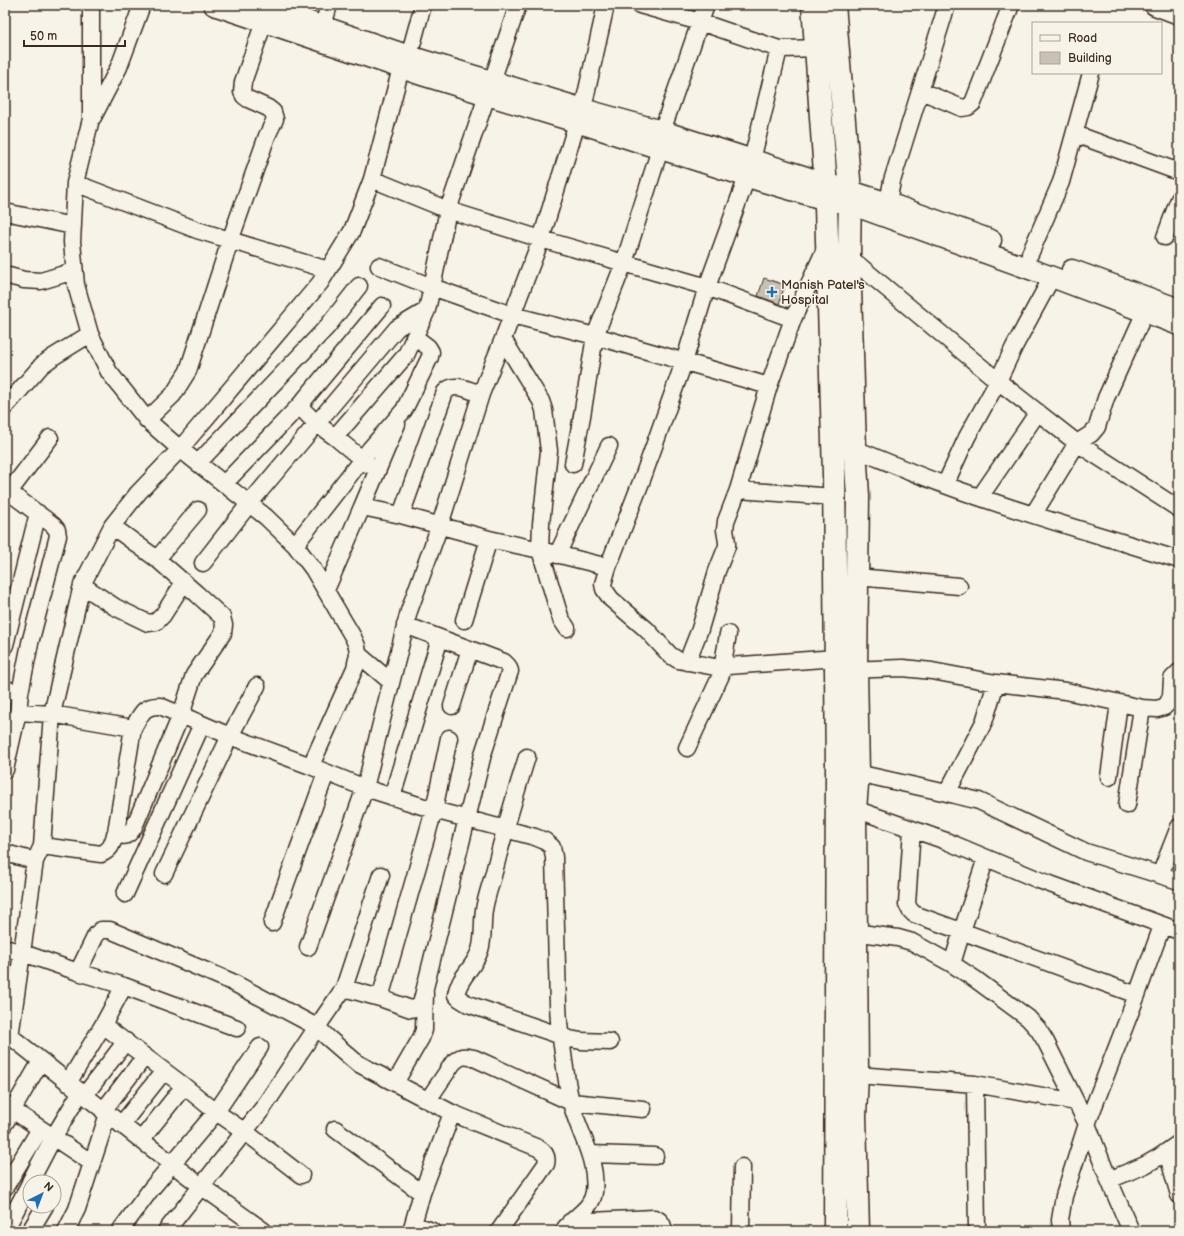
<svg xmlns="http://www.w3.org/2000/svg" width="1184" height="1236" font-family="'Balsamiq Sans',sans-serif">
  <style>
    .building { fill: #c8c1b6; stroke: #3b2a1e }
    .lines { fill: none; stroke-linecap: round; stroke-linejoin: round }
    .minor-casing { stroke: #3b2a1e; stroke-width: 19 }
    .tertiary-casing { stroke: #3b2a1e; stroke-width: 23 }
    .primary-casing { stroke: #3b2a1e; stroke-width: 25 }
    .minor { stroke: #f7f3e8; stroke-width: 16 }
    .tertiary { stroke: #f7f3e8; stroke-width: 20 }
    .primary { stroke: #f7f3e8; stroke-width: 22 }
    .poi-dot { fill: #1f6fb2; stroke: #f7f3e8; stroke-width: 1.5 }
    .labels { text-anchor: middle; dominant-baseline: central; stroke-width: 3; stroke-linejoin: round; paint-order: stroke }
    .poi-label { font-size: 13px; fill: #3b2a1e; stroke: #f7f3e8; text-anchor: start }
  </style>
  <rect width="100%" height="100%" fill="#f7f3e8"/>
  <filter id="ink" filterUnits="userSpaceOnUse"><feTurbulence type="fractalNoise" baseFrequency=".025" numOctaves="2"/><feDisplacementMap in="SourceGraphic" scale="8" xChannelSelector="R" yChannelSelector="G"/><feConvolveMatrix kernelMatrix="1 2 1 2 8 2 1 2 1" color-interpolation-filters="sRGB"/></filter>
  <g filter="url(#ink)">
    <path class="building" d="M764 278 785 285 779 304 758 296Z"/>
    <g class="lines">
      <g class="minor-casing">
        <path id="minor" d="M518 5 448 210 432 287 512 315 595 336 769 386
          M640 5 700 22 779 49 827 48
          M323 26 329 5
          M921 91 962 108 968 107 973 103 1011 5
          M93 117 119 67 142 5
          M662 131 706 5
          M1075 134 1179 172
          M752 160 779 49
          M747 177 707 287 684 362 643 477 608 567 603 584 604 589 611 599 646 629 670 655 678 660 715 667 836 658
          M372 179 448 210 541 239 707 287 793 319
          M75 183 197 230 328 270
          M888 203 892 181 947 5
          M5 212 73 226
          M1165 237 1179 199
          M1030 254 1061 182 1091 73
          M849 257 998 381 1077 443 1179 509
          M5 275 24 280 41 281 74 271
          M503 339 541 401 544 410 549 451 541 524 540 550 558 610 561 619 567 628
          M299 406 317 424 335 437 406 355 427 310 432 287 379 266
          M5 407 42 365 53 357 90 334
          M147 420 173 395 188 371 230 241 267 136 275 119 273 112 268 108 248 99 244 96 242 92 243 82 264 22
          M335 437 369 465
          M855 449C885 461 915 474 945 485 1022 514 1101 535 1179 560
          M198 463 327 327 359 286
          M573 464 582 416 595 336 624 263 660 149
          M224 484 299 406 382 306
          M945 485 967 437 998 381 1014 347 1052 277
          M5 489 53 525 57 530 58 536 30 643 20 693 18 712 5 770
          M738 490 834 497
          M9 492 50 438
          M980 497 1038 412
          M362 507 397 424
          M401 515 445 392C454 381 470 391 481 394
          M1033 515 1077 443 1091 434 1097 427 1106 398 1145 312
          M112 526 157 559 198 510
          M295 545 370 449 404 410 430 357 431 352 428 347 415 337
          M557 555 609 446
          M203 563 249 504 397 328 427 310
          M857 577 959 586
          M82 585 115 607 148 623 156 622 163 615 184 582
          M326 590 362 507 401 515 489 539 540 550 608 567
          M464 620 489 539
          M5 645 38 513
          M358 654 391 682
          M687 662 700 629 717 571 727 546V542L725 530 726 521 738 490 769 386 793 319 826 247
          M846 670 903 668 932 671 996 683 1066 691 1142 708 1157 709 1164 707 1168 703 1171 696 1172 679 1179 672
          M5 689 20 693
          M452 706 470 649
          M18 712 52 714 133 728C141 715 143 705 160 706L230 736 308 765 313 761 355 668 358 654 357 646 353 637 313 569 295 545 266 517 180 449 147 420 109 372 90 334 76 285 72 242 75 183 91 119V5
          M687 748 721 675 728 634
          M527 757C515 795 504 833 494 872 491 884 486 897 484 910 482 923 484 938 480 950 475 967 458 978 456 995L460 999 468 1004 570 1039 581 1041 610 1042
          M308 765 365 788 409 611 440 525 481 394 503 339 541 239 577 123 583 108 606 5
          M848 771 947 793 979 801 1086 852 1179 881
          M1109 777 1119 703
          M947 793 984 722 996 683
          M392 797 440 638
          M1127 805 1142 708
          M855 809 946 841 1039 880 1179 931
          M912 829 907 904 910 910 914 914 1137 995
          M115 834C126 838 128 836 134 827L181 715 194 675 223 633 224 625 222 617 197 594 157 559
          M42 846 101 854C112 849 112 844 116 832L133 728
          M5 853 35 861
          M164 874 230 736 257 686
          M381 875 344 988 317 1027 327 1037 357 1063 452 1113 538 1148C545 1152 548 1156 546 1164L499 1231
          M1160 875 1179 827
          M125 894 202 724
          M272 923 289 875 326 773
          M846 931 898 938 912 942 925 949 952 964 975 979 1028 1018 1038 1029 1046 1042 1087 1124 1109 1180 1131 1231
          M308 947 365 788 434 810 535 837 545 841 552 847 554 857C555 893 556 930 557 966 558 990 557 1015 561 1039 564 1059 566 1081 571 1102 578 1132 598 1159 594 1192 592 1210 572 1217 563 1231
          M5 948 23 953 78 972 124 986
          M952 964 962 931 986 858
          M78 972 96 935 101 930H110L230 981 317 1027 263 1108 166 1231
          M344 988 380 998 411 1009 416 1008 421 1004 483 754 510 671 508 666 504 662 405 625
          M380 998 434 810 449 738
          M103 1025 124 986 237 1028
          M5 1032 141 1140 201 1186 264 1231
          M10 1037 35 861 42 846 52 714 82 585 112 526 138 493 180 449 320 283 352 231 372 179 401 68 409 56 423 5
          M857 1075 975 1084 1076 1102
          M68 1083 103 1025 184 1086 216 1112 244 1131 301 1175
          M395 1083 421 1038 424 1030 425 993
          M975 1084 977 1231
          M84 1096 126 1041
          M428 1100 453 1063C461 1055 464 1056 474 1058L571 1102 643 1109
          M5 1105 92 1163
          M103 1111 145 1056
          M5 1123 41 1061
          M121 1125 164 1071
          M335 1129 422 1193
          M141 1140 184 1086
          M1167 1152 1179 1195
          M590 1154 655 1156
          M1109 1180 1145 1165 1159 1157 1179 1143
          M30 1182 53 1138 80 1093
          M5 1187 40 1129
          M570 1222 654 1218C661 1220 663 1224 664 1231
          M413 1224 432 1231
          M5 1231 30 1183
          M30 1231 45 1206
          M66 1231 77 1209 108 1114
          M120 1231 151 1189 216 1112 260 1047
          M411 1231 422 1193 452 1113
          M741 1231 742 1167
          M1061 1231 1060 1220 1064 1196 1087 1124 1137 995 1162 926"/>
      </g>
      <g class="tertiary-casing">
        <path id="tertiary" d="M214 5 425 76 589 126 764 182 826 200 850 204 1052 277 1179 325
          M260 5 409 56 590 111 662 131 825 183 888 203 991 240
          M1155 5 1179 14
          M1072 270 1179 309"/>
      </g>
      <g class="primary-casing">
        <path id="primary" d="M813 5 825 173 834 474 837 769 835 1231
          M834 5 850 191 849 257 855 449 858 496 856 670 858 773 855 809 857 1075 855 1116 858 1231"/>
      </g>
      <use href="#minor" class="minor"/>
      <use href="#tertiary" class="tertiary"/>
      <use href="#primary" class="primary"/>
    </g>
  </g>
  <path class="poi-dot" d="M770 286h4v4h4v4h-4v4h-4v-4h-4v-4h4z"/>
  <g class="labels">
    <g class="poi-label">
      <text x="781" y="285">Manish Patel's<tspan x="781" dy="15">Hospital</tspan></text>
    </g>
  </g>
  <rect width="1184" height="1236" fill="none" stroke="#f7f3e8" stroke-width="20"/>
  <rect x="10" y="10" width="1164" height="1216" fill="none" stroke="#3b2a1e" stroke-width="1.5" filter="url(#ink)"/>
  <rect x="1032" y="22" width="130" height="52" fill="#f7f3e8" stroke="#aca397"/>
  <rect x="1040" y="35" width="20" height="6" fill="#f7f3e8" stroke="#aca397"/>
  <text x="1068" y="42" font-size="12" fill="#3b2a1e">Road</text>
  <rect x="1040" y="52" width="20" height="12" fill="#c8c1b6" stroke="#aca397"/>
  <text x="1068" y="62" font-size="12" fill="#3b2a1e">Building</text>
  <g transform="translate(42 1194) rotate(42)"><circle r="19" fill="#f7f3e8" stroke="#aca397"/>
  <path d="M0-3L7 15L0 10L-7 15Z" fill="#1f6fb2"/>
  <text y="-6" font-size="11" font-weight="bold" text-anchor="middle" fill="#3b2a1e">N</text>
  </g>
  <path d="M24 40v6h101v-6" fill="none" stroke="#3b2a1e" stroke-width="2"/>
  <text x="30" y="40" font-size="12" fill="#3b2a1e" stroke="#f7f3e8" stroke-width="3" paint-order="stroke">50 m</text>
</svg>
